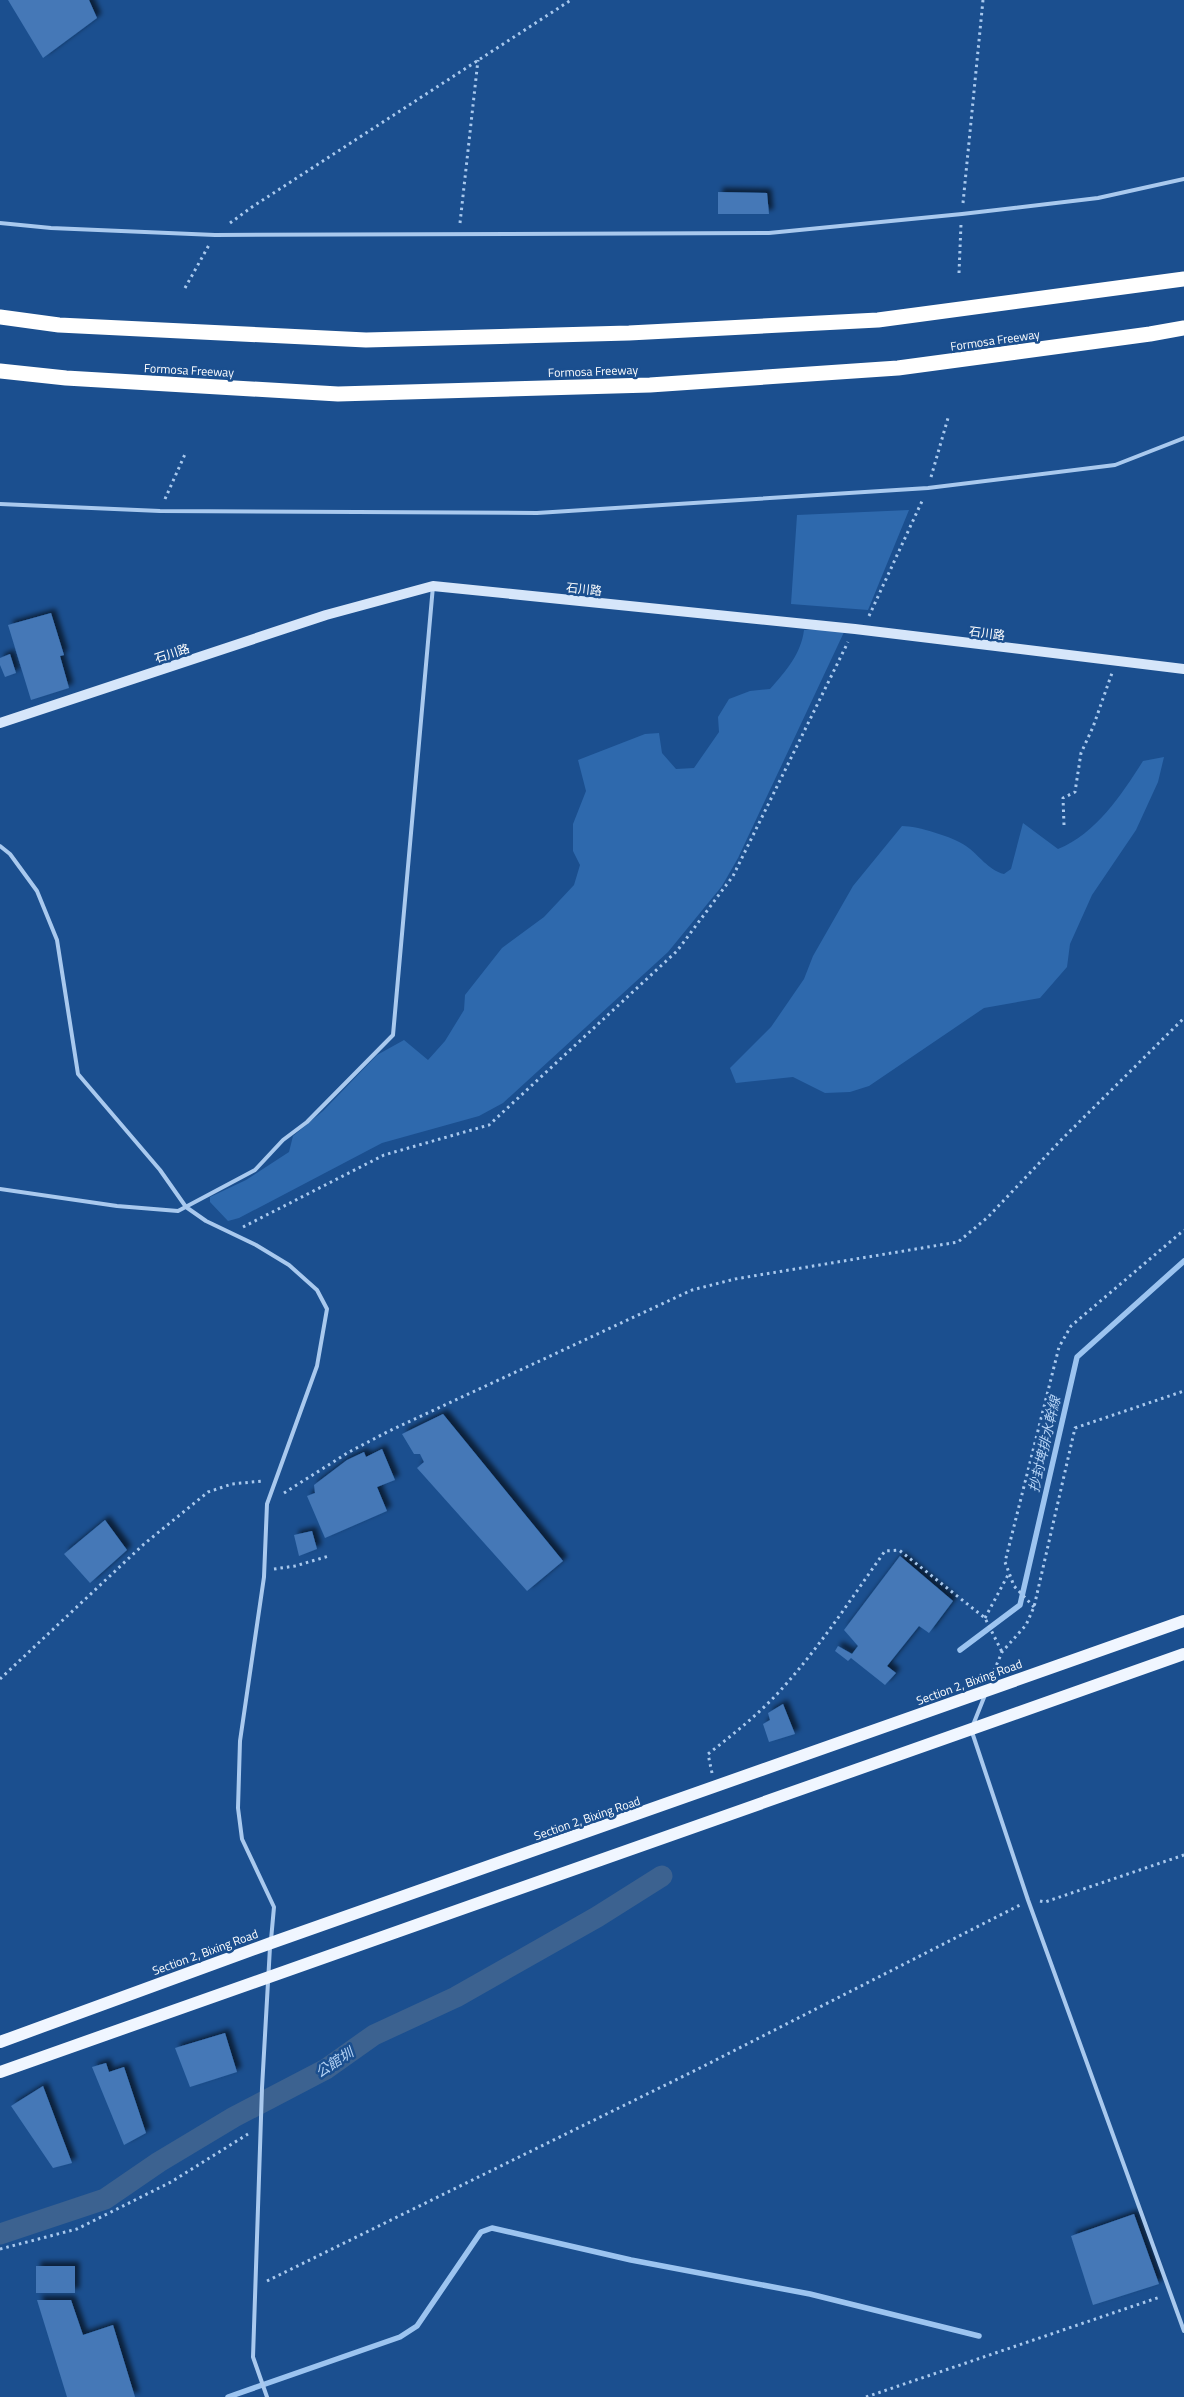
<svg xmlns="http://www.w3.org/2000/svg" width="1184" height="2397" font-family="'Titillium Web','Noto Sans TC',sans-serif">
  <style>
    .green { fill: #2e69ad }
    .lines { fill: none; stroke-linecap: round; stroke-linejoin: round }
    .stream { stroke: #9cc4f0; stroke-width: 5.5 }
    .canal { stroke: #3c6290; stroke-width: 21 }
    .building { fill: #4478b7; filter: url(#shadow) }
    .path { stroke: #a9c9ee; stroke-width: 3; stroke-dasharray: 2.5 4; stroke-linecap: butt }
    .lane { stroke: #a9c9ee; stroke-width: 4 }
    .secondary { stroke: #d6e6fa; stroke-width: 10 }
    .primary { stroke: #f0f6ff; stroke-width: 12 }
    .highway { stroke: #fff; stroke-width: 15 }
    .labels { text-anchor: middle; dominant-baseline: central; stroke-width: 5; stroke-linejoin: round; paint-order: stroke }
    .street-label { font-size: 12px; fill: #fff; stroke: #1b4f8f }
    .water-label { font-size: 14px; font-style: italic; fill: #b5d3f5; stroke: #1b4f8f }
  </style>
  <defs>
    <filter id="shadow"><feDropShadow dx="4.5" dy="-4.5" stdDeviation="2.5" flood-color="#0009"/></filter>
  </defs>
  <rect width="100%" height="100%" fill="#1b4f8f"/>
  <path class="green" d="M909 510 868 610 791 604 797 515Z
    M804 630H845L738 858 722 886 668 952 503 1103 479 1116 382 1143 239 1218 228 1221 210 1202V1197L246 1180 289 1152 293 1136 323 1111 377 1055 404 1040 428 1060 445 1041 464 1010 465 995 502 948 544 917 574 885 580 865 573 851V824L586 791 578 760 645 734 659 733 662 753 676 769 694 768 719 732 718 717 729 699 750 691 770 689C786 671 801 654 804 630Z
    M1164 757 1158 782 1136 830 1092 895 1070 944 1067 967 1040 998 984 1008 869 1086 850 1092 825 1093 793 1077 736 1083 730 1068 771 1027 804 979 813 956 853 886 902 826C918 826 953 837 966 846 979 855 988 870 1004 874L1011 869 1023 823 1058 849C1096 834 1122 794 1143 761Z"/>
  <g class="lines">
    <path class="stream" d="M960 1650 1020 1605 1077 1357 1184 1261
      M228 2397 400 2337 417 2326 481 2232 492 2228 631 2260 810 2294 979 2336"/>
    <path class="canal" d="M0 2234 105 2199 159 2162 234 2117 326 2069 374 2035 456 1997 597 1917 662 1876"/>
  </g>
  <path class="building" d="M8 0H89L97 18 43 58Z
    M718 192 767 193 769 214H718Z
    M51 613 64 655 60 656 69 688 31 700 8 625Z
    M10 654 16 673 5 677 0 665V658Z
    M443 1414 563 1561 527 1591 417 1468 424 1462 420 1454H414L402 1434Z
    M382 1449 395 1480 377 1487 387 1511 325 1538 307 1496 315 1493 314 1485 347 1460 364 1452 366 1457Z
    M105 1520 127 1550 90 1583 64 1554Z
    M312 1531 317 1549 299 1556 294 1535Z
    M900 1556 953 1601 929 1633 919 1626 887 1666 896 1673 885 1685 851 1658 848 1661 835 1651 838 1646 852 1654 858 1646 844 1630Z
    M783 1704 795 1734 769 1742 763 1724 770 1720 768 1713Z
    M225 2033 237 2072 190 2087 175 2048Z
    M106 2063 109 2072 124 2067 146 2133 124 2145 92 2067Z
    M43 2086 72 2163 53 2168 11 2106Z
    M1134 2214 1159 2284 1093 2305 1071 2236Z
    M36 2266H75V2293H36Z
    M37 2300H71L83 2335 113 2325 135 2397H67Z"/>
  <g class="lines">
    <path class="path" d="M963 203 983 0
      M230 223 252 207 571 0
      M460 223 478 60
      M959 273 961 224
      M185 288 209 245
      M931 477 948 418
      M165 499 186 452
      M869 616 923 499
      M1064 825 1063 798 1075 792 1081 753 1093 727 1112 673
      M243 1227 384 1155 489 1125 677 951 733 876 848 642
      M284 1493 349 1452 389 1431 692 1290 735 1279 958 1242 988 1217 1063 1138 1184 1018
      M274 1569 295 1566 329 1556
      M1034 1607 1014 1586 1005 1562 1059 1347 1071 1326 1184 1230
      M985 1618 1008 1575
      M994 1671 1002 1652 1026 1625 1034 1607 1075 1428 1184 1391
      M0 1679 144 1544 208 1492 232 1484 263 1481
      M712 1773 708 1754C736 1732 764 1710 787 1683 823 1642 853 1596 885 1551L899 1550 985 1618 1002 1652
      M1040 1901 1045 1902 1184 1855
      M0 2249 77 2229 171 2182 248 2134
      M267 2281 700 2068 1020 1905
      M866 2397 1160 2297"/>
    <path class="lane" d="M0 223 51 228 215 235 769 233 962 214 1098 198 1184 179
      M0 504 160 511 537 513 928 488 1115 465 1184 438
      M0 846 10 854 37 891 57 940 78 1074 160 1170 186 1207 206 1221 256 1245 289 1265 317 1290 327 1309 317 1366 267 1504 264 1577 240 1741 238 1808 242 1839 274 1907 271 1940
      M0 1189 117 1206 178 1211 255 1170 283 1140 307 1122 393 1035 433 586
      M973 1725 985 1695
      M972 1732 1028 1900 1184 2331
      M267 2397 253 2357 262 2088 270 1947"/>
    <path class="secondary" d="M0 723 326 615 433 586 855 629 1184 669"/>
    <path class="primary" d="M0 2042 271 1943 1184 1621
      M0 2072 1184 1654"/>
    <path class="highway" d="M0 317 59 325 366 340 629 333 878 320 1184 279
      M0 371 66 378 338 394 650 385 898 368 1150 334 1184 328"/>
  </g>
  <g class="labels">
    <g class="street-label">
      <text transform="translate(995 340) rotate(-8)">Formosa Freeway</text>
      <text transform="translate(189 370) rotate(3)">Formosa Freeway</text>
      <text transform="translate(593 371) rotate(-2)">Formosa Freeway</text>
      <text transform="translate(584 589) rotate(6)">石川路</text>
      <text transform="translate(987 633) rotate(7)">石川路</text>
      <text transform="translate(172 653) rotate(-18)">石川路</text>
      <text transform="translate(969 1682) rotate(-20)">Section 2, Bixing Road</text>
      <text transform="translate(587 1818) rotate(-19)">Section 2, Bixing Road</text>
      <text transform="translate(205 1952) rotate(-20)">Section 2, Bixing Road</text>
    </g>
    <g class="water-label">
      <text transform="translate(1044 1444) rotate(-77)">抄封埤排水幹線</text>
      <text transform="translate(334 2062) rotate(-33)">公館圳</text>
    </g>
  </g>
</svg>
